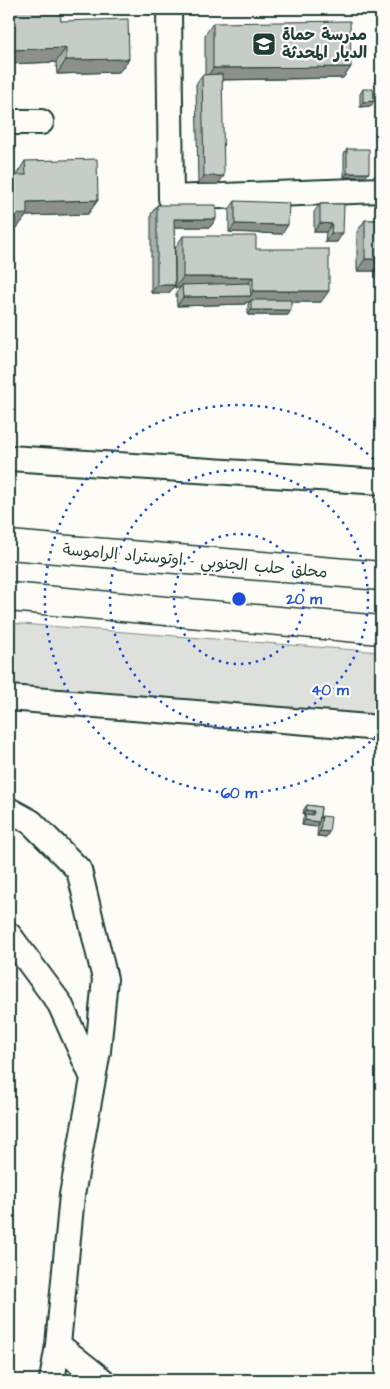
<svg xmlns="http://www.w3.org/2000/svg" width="390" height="1389" font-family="'Architects Daughter','Playpen Sans Arabic',sans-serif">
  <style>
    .green { fill: #dde0db; stroke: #7e8e88 }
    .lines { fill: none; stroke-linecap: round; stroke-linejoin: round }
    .minor-casing { stroke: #1f3d34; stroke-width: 28 }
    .trunk-casing { stroke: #1f3d34; stroke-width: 31 }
    .minor { stroke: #fdfcf7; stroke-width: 24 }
    .trunk { stroke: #fdfcf7; stroke-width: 28 }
    .wall { fill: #aab0ab; stroke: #1f3d34 }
    .shaded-wall { fill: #8b908b; stroke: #1f3d34 }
    .building { fill: #c6cdc7; stroke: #1f3d34 }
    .ring { fill: none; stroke: #1d4ed8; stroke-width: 2.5; stroke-dasharray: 2.5 5 }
    .labels { text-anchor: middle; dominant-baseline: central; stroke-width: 4.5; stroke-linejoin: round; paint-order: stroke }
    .poi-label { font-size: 16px; font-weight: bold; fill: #1f3d34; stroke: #fdfcf7; text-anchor: start }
    .street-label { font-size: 16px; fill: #1f3d34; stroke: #fdfcf7 }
    .centre { fill: #1d4ed8; stroke: #fdfcf7; stroke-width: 2.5 }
    .ring-label { font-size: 15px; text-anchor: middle; font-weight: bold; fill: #1d4ed8; stroke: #fdfcf7; stroke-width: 4.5; stroke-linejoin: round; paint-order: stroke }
  </style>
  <rect width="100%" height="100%" fill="#fdfcf7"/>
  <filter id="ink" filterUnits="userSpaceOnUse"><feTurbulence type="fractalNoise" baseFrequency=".02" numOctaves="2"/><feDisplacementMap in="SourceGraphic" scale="10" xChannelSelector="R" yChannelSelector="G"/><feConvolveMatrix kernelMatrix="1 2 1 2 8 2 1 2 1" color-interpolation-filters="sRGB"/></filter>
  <g filter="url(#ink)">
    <path class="green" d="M9 623 381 652V716L9 687Z"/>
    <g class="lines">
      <g class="minor-casing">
        <path id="minor" d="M169 9 171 198 381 190
          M9 122H41
          M9 458 381 482
          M9 698 381 728
          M9 810 31 822 79 870 105 979 98 1051 72 1195 58 1345 52 1380
          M9 935 60 1004 93 1078
          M58 1345 102 1380"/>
      </g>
      <g class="trunk-casing">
        <path id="trunk" d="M9 545 381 576
          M9 597 381 630"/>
      </g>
      <use href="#minor" class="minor"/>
      <use href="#trunk" class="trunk"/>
    </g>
    <path class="wall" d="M9 9 61 21 129 59 119 72 57 74 56 62 9 64Z
      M213 23 351 67 343 78 222 80 218 184H198L196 84 202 75H205V35Z
      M363 89 371 106 360 107V94Z
      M347 149 365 177H344V154Z
      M25 161 98 200 88 214 26 216 17 228 16 175Z
      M235 201 282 234 229 232V210Z
      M320 204H344L337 242H325L326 232H314V212Z
      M157 205 216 219 210 227H174L175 285 169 293H151V214Z
      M365 220H381V271H357V232Z
      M183 236 256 249 321 302H291L288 315H248V304L249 302H246L245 304 177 306 176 293 180 288H175V248Z
      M307 805 321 807 320 819 322 816 329 832 326 837 317 836 318 824 316 827 302 825 303 818 305 815 303 814 304 809Z"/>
    <path class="shaded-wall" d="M66 48 56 62 9 64V50Z
      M129 59 119 72 57 74 66 60Z
      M351 67 343 78 205 80 213 68Z
      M374 101 371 106 360 107 363 102Z
      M347 173H369L365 177H344Z
      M204 176H224L218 184H198Z
      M98 200 88 214 26 216 17 228 9 229V215L27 202Z
      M174 219H216L210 227H168Z
      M320 223 332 224 326 232H314Z
      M235 224 288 225 282 234 229 232Z
      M331 233H343L337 242H325Z
      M365 259H381V271H357Z
      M183 277H253L245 288 182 285 180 288H175Z
      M157 285H175L169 293H151Z
      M253 291H329L321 302H251V300L249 302H246L245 304 177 306 183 297 250 296Z
      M251 310H291L288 315H248Z
      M306 810 314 811 310 816 303 814Z
      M305 820 319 822 316 827 302 825Z
      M320 831 329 832 326 837 317 836Z"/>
    <path class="building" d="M9 9H60L61 21 128 19 129 59 66 60V48L9 50Z
      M350 21 351 67 213 68V23Z
      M222 74 224 176H204L202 75Z
      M363 89H373L374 101 363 102Z
      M347 149H369V173H347Z
      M97 159 98 200 27 202V214L9 215V175H26L25 161Z
      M235 201 289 203 288 225 235 224Z
      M320 204H344L343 233H331L332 224 320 223Z
      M157 205H216V219H174L175 285H157Z
      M365 220H381V259H365Z
      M183 236H256V249H329V291H253V277H183Z
      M250 283 251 296 183 297 182 285Z
      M251 300H291V310H251Z
      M307 805 321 807 319 822 305 820 306 814 313 815 314 811 306 810Z
      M322 816 331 817 329 832 320 831Z
      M9 1357 14 1358 11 1380H9Z"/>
  </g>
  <g class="ring">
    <circle cx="239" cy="599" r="65"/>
    <circle cx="239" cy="599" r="129"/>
    <path d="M381 731A194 194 0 1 1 381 467"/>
  </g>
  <defs>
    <g id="school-square" transform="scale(1.25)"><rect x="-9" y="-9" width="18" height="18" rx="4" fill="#1f3d34" stroke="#fdfcf7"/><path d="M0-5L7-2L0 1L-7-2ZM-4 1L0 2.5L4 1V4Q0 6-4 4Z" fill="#fff"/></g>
  </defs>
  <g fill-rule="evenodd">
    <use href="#school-square" x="264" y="44"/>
  </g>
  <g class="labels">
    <g class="poi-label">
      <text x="282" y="35">مدرسة حماة<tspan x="282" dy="18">الديار المحدثة</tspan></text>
    </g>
    <g class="street-label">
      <text transform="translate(195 561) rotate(5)">محلق حلب الجنوبي - اوتوستراد الراموسة</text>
    </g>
  </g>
  <circle cx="239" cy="599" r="8" class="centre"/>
  <g class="ring-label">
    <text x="304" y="604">20 m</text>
    <text x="330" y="695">40 m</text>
    <text x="239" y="798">60 m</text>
  </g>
  <rect width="390" height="1389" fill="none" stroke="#fdfcf7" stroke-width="30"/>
  <rect x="15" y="15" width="360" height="1359" fill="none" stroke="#1f3d34" stroke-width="2" filter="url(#ink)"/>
</svg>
